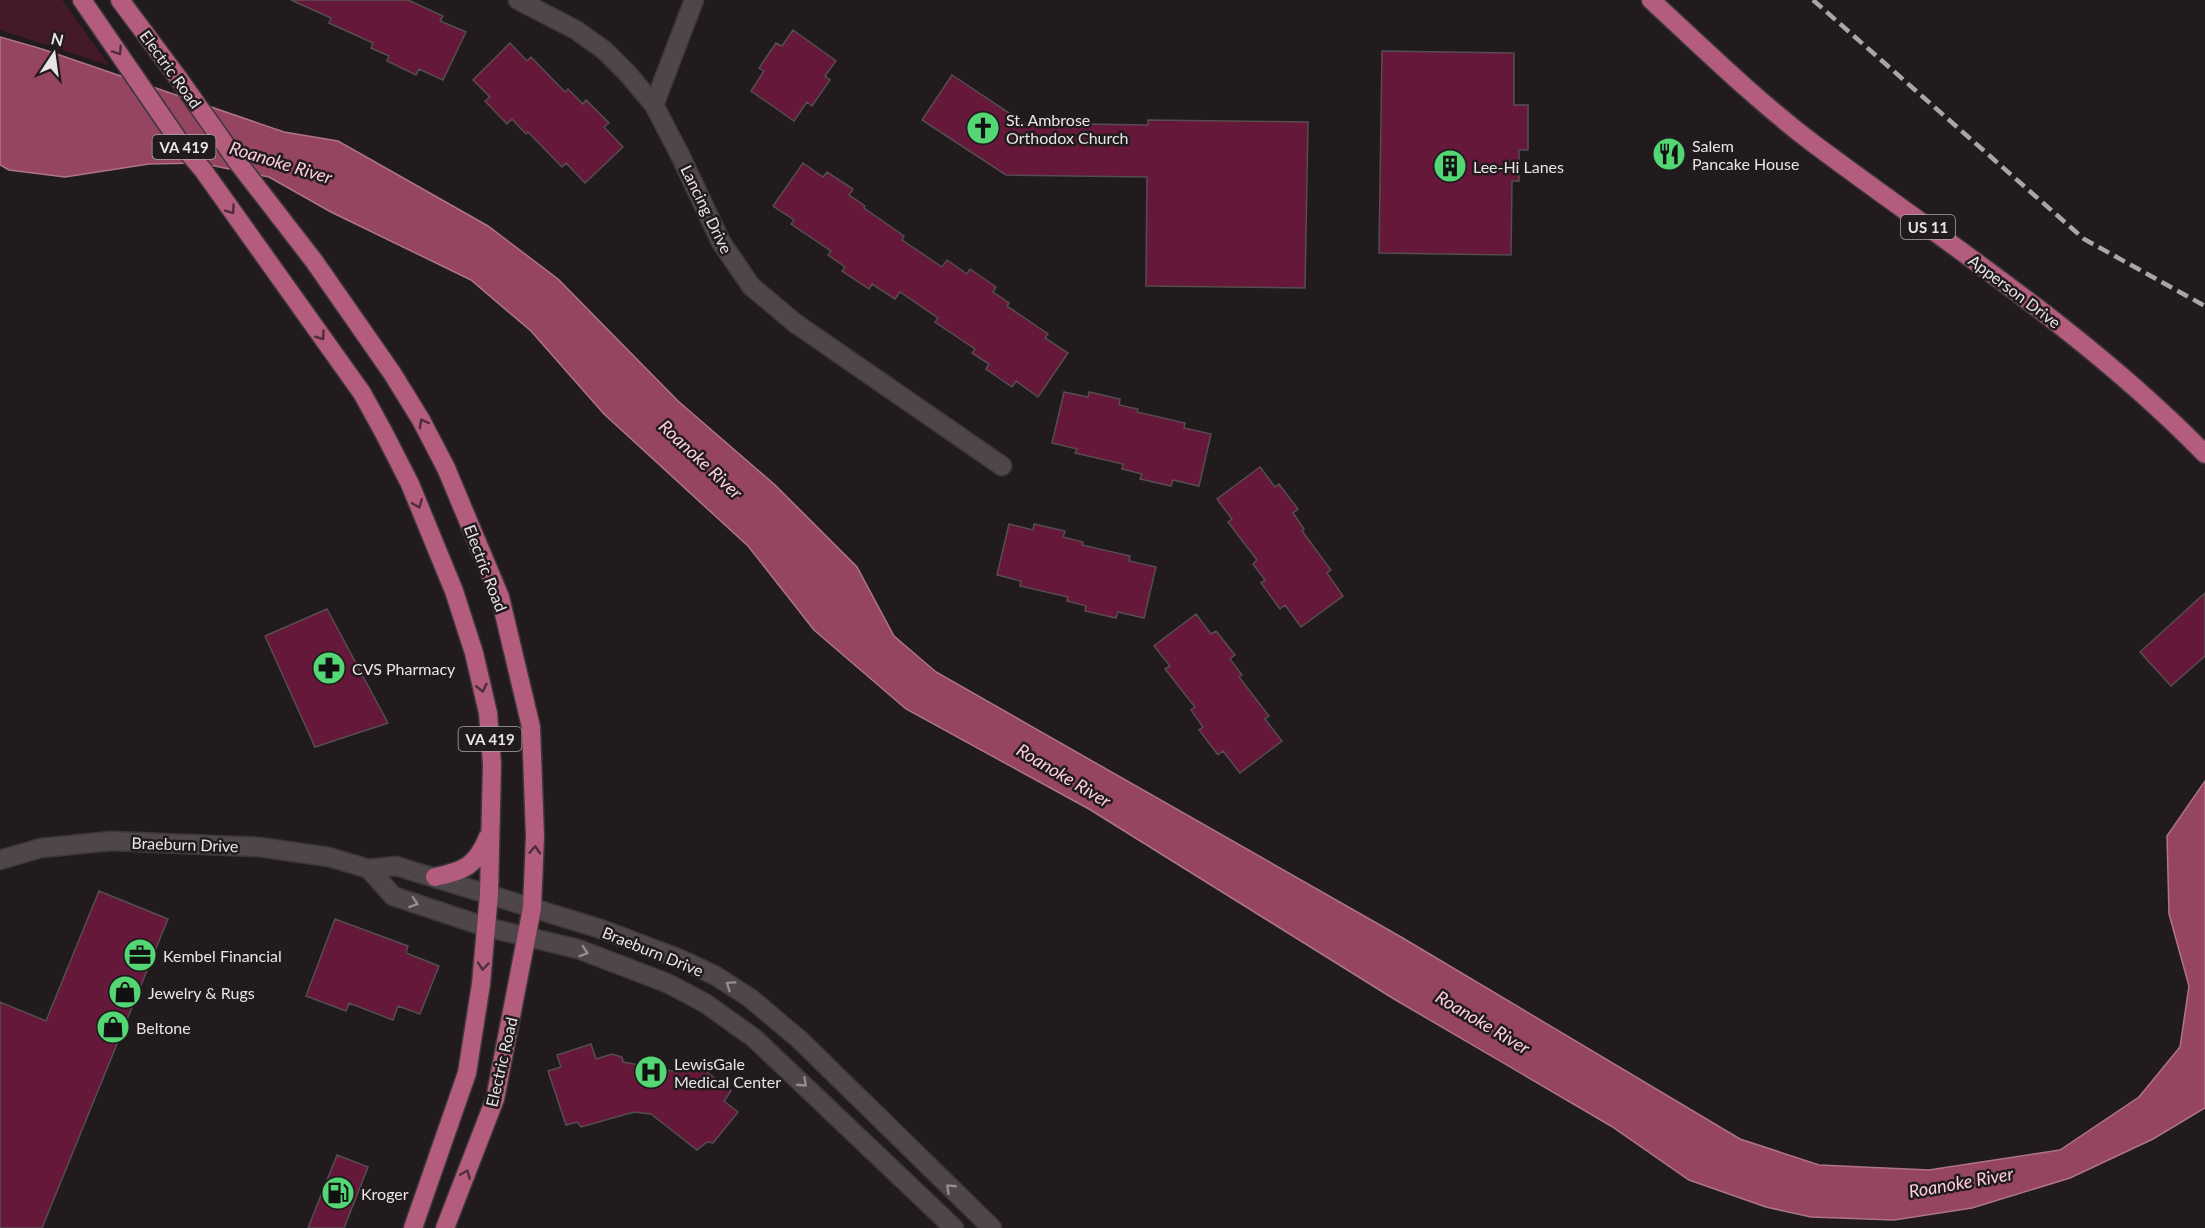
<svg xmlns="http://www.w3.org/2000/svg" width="2205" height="1228" font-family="Lato,sans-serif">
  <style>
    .green { fill: #441a2a }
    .water { fill: #954462; stroke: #ae7489; stroke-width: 1.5 }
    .building { fill: #651839; stroke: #554d4f; stroke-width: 1.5 }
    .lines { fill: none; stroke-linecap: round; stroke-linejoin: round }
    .minor-casing { stroke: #3c3738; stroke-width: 21 }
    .major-casing { stroke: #3c3738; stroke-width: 21 }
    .minor { stroke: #4e4648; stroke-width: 18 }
    .major { stroke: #b35c7d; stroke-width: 18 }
    .rail { stroke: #aaa5a7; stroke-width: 4.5; stroke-dasharray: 12 6; stroke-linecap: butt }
    .oneway { stroke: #4e2e3a }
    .oneway2 { stroke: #938d8f }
    .labels { text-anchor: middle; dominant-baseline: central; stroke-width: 5; stroke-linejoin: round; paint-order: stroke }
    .shield { fill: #221b1d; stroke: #ada7a9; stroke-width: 1.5 }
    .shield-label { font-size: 15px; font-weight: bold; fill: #e8e3e5 }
    .street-label { font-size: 16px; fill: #e8e3e5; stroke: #221b1d }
    .poi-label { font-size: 16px; fill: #e8e3e5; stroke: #221b1d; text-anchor: start }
    .water-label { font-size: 18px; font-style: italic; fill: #ffcedd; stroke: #221b1d }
  </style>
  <rect width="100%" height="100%" fill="#221b1d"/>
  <path class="green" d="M0 0H62L109 65 0 30Z"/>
  <path class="water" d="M0 37 42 49 284 132 338 141 488 226 558 279 678 401 775 485 857 567 894 636 936 672 1401 937 1740 1139 1819 1165 1929 1170 2060 1150 2139 1097 2180 1047 2189 986 2169 914 2167 836 2205 781V1108L2153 1139 2070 1178 1972 1208 1894 1220 1811 1217 1766 1207 1689 1180 1611 1126 1394 999 1089 809 906 709 814 630 748 546 604 414 531 331 471 280 331 212 269 177 200 163 149 164 65 177 9 170 0 165Z"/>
  <path class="building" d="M291 0H408L443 16 440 21 466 32 443 80 419 69 416 75 387 61 389 56 371 48 373 43 329 23 331 18Z
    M793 30 836 61 825 76 830 80 812 106 807 102 794 121 751 91 764 71 759 68 776 43 782 46Z
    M510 43 527 61 531 57 565 92 568 89 583 104 586 100 609 123 604 127 623 147 585 183 566 163 562 167 528 132 526 134 512 119 507 124 485 101 490 97 473 80Z
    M1382 51 1514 53V105H1528V150H1519V181H1512L1511 255 1379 253Z
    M952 75 1024 123 1148 125V120L1308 122 1305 288 1146 286 1147 177 1006 175 922 120Z
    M803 163 823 177 827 172 853 189 849 195 865 206 864 208 904 236 902 240 942 267 947 260 967 274 970 269 996 287 993 292 1009 303 1007 306 1048 334 1045 338 1068 353 1038 397 1016 381 1012 387 986 369 989 364 972 353 975 349 935 322 938 318 900 292 895 299 872 284 869 289 842 271 845 267 828 255 831 251 791 224 794 220 773 206Z
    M1064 392 1088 397 1089 392 1120 399 1119 405 1138 409 1137 412 1185 423 1184 428 1211 434 1199 486 1173 480 1171 486 1140 479 1142 474 1122 469 1123 464 1075 453 1077 449 1052 443Z
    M1260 467 1275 487 1279 484 1298 509 1293 513 1304 529 1302 531 1331 570 1327 573 1343 596 1301 627 1285 605 1280 609 1261 583 1265 580 1253 564 1257 560 1228 522 1232 519 1217 499Z
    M1009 524 1033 530 1034 524 1065 531 1063 537 1083 542 1082 545 1130 556 1129 561 1156 567 1144 618 1118 612 1116 618 1085 611 1086 606 1067 601 1068 597 1020 586 1021 581 997 575Z
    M2205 593V656L2171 686 2140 652Z
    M327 609 388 723 315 747 265 636Z
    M1196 614 1211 634 1216 631 1235 655 1230 659 1242 675 1239 677 1269 716 1265 719 1282 741 1240 773 1223 751 1218 755 1199 730 1203 727 1191 710 1195 707 1165 669 1170 666 1154 646Z
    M99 891 168 919 42 1228H0V1002L46 1021Z
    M335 919 408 946 406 953 439 966 420 1014 398 1006 393 1020 349 1003 346 1011 306 996Z
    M591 1044 596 1059 612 1054 622 1057 623 1062 677 1072 682 1068 701 1071 703 1069 731 1091 724 1101 738 1112 713 1143 707 1142 697 1150 651 1114 634 1112 581 1127 577 1122 566 1125 548 1071 561 1067 557 1055Z
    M337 1155 368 1167 344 1228H308Z"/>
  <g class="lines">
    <g class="minor-casing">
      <path id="minor" d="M518 0 576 30 604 50 629 75 654 105 680 155 721 242 751 286 795 323 1002 466
        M654 105 694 0
        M0 860 41 848 111 841 259 847 329 857 369 869 396 866 601 929 680 959 716 976 750 998 800 1040 992 1228
        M369 869 393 896 486 927 578 949 667 983 705 1003 754 1038 954 1228"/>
    </g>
    <g class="major-casing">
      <path id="major" d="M82 0 181 144 203 170 362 393 384 433 410 484 454 591 474 653 488 713 492 764 489 894 481 984 467 1073 413 1228
        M120 0 179 79 239 164 314 261 392 373 421 420 446 468 500 597 531 727 535 836 532 908 495 1099 445 1228
        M1651 0C1704 49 1756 100 1814 144 1948 244 2088 334 2205 454
        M435 877C464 871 476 866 488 837"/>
    </g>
    <use href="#minor" class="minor"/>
    <use href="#major" class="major"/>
    <path class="rail" d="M1813 0 2084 239 2205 306"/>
  </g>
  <defs><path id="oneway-chevron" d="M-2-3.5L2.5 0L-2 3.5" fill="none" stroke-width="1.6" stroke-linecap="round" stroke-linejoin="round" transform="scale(1.5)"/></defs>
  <g class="oneway">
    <use href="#oneway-chevron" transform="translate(118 51) rotate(56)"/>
    <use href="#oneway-chevron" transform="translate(231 210) rotate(55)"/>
    <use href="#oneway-chevron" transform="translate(321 336) rotate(54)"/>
    <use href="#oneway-chevron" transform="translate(423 423) rotate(-119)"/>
    <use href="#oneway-chevron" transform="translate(418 504) rotate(68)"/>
    <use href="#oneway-chevron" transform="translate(482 688) rotate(77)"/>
    <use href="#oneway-chevron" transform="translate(535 850) rotate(-87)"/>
    <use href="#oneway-chevron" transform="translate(483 966) rotate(95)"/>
    <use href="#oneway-chevron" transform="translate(466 1174) rotate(-67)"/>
  </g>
  <g class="oneway2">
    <use href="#oneway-chevron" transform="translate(414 903) rotate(19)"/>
    <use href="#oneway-chevron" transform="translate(584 952) rotate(18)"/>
    <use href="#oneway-chevron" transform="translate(730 985) rotate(-146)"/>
    <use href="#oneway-chevron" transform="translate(803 1083) rotate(43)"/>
    <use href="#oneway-chevron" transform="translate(950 1188) rotate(-136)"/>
  </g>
  <defs>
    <g id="church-disc" transform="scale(1.725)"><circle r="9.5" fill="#53d673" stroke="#221b1d"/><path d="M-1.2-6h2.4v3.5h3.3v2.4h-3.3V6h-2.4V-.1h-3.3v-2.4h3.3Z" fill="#111"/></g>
    <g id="restaurant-disc" transform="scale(1.725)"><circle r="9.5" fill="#53d673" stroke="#221b1d"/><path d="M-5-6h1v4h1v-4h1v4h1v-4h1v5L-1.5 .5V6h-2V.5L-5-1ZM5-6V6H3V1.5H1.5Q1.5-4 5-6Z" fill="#111"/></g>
    <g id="building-disc" transform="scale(1.725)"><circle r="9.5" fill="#53d673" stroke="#221b1d"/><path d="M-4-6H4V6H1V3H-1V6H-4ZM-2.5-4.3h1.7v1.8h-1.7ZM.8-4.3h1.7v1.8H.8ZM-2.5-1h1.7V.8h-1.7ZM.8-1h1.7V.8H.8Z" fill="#111"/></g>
    <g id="pharmacy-disc" transform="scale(1.725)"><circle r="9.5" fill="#53d673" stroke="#221b1d"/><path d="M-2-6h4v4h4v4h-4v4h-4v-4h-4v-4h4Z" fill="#111"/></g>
    <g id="office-disc" transform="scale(1.725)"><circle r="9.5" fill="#53d673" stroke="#221b1d"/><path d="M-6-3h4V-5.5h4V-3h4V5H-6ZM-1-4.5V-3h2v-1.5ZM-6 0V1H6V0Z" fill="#111"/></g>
    <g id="shop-disc" transform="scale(1.725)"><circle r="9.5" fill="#53d673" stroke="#221b1d"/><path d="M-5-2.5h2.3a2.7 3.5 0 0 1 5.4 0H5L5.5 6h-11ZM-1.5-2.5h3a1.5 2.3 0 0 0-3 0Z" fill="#111"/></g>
    <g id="hospital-disc" transform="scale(1.725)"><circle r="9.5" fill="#53d673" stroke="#221b1d"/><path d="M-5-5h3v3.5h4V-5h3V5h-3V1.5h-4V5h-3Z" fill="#111"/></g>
    <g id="fuel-disc" transform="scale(1.725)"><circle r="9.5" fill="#53d673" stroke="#221b1d"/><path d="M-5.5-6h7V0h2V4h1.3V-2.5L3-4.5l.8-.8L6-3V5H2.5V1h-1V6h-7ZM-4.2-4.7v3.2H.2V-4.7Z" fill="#111"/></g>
  </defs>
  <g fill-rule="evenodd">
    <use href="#church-disc" x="983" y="128"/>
    <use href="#restaurant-disc" x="1669" y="154"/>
    <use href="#building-disc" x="1450" y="166"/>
    <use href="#pharmacy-disc" x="329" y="668"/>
    <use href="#office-disc" x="140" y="955"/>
    <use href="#shop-disc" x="125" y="992"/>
    <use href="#shop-disc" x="113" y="1027"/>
    <use href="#hospital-disc" x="651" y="1072"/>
    <use href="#fuel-disc" x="338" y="1193"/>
  </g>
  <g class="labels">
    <g class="shield">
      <rect x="152.5" y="135" width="63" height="24" rx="4.5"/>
      <rect x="1901" y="215" width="54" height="24" rx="4.5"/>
      <rect x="458.5" y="727" width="63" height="24" rx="4.5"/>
    </g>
    <g class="shield-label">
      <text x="184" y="147">VA 419</text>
      <text x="1928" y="227">US 11</text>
      <text x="490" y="739">VA 419</text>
    </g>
    <g class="street-label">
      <text transform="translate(171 69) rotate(54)">Electric Road</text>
      <text transform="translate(707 209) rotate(64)">Lancing Drive</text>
      <text transform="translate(2015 291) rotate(37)">Apperson Drive</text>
      <text transform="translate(486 568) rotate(69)">Electric Road</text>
      <text transform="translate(185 844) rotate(2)">Braeburn Drive</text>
      <text transform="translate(653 951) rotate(22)">Braeburn Drive</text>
      <text transform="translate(501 1062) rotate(-77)">Electric Road</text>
    </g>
    <g class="poi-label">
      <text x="1006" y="119">St. Ambrose<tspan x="1006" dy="18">Orthodox Church</tspan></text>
      <text x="1692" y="145">Salem<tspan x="1692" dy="18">Pancake House</tspan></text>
      <text x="1473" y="166">Lee-Hi Lanes</text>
      <text x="352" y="668">CVS Pharmacy</text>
      <text x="163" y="955">Kembel Financial</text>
      <text x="148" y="992">Jewelry &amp; Rugs</text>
      <text x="136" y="1027">Beltone</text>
      <text x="674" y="1063">LewisGale<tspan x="674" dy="18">Medical Center</tspan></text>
      <text x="361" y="1193">Kroger</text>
    </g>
    <g class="water-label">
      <text transform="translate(281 162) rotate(17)">Roanoke River</text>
      <text transform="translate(701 459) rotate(43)">Roanoke River</text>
      <text transform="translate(1064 775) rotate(31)">Roanoke River</text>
      <text transform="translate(1483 1022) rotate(31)">Roanoke River</text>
      <text transform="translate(1961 1182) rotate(-10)">Roanoke River</text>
    </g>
  </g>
  <g transform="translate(54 54) rotate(13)" stroke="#221b1d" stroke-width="4.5" paint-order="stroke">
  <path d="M0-4.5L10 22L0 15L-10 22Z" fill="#e8e3e5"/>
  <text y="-9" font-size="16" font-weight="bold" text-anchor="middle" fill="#e8e3e5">N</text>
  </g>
</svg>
